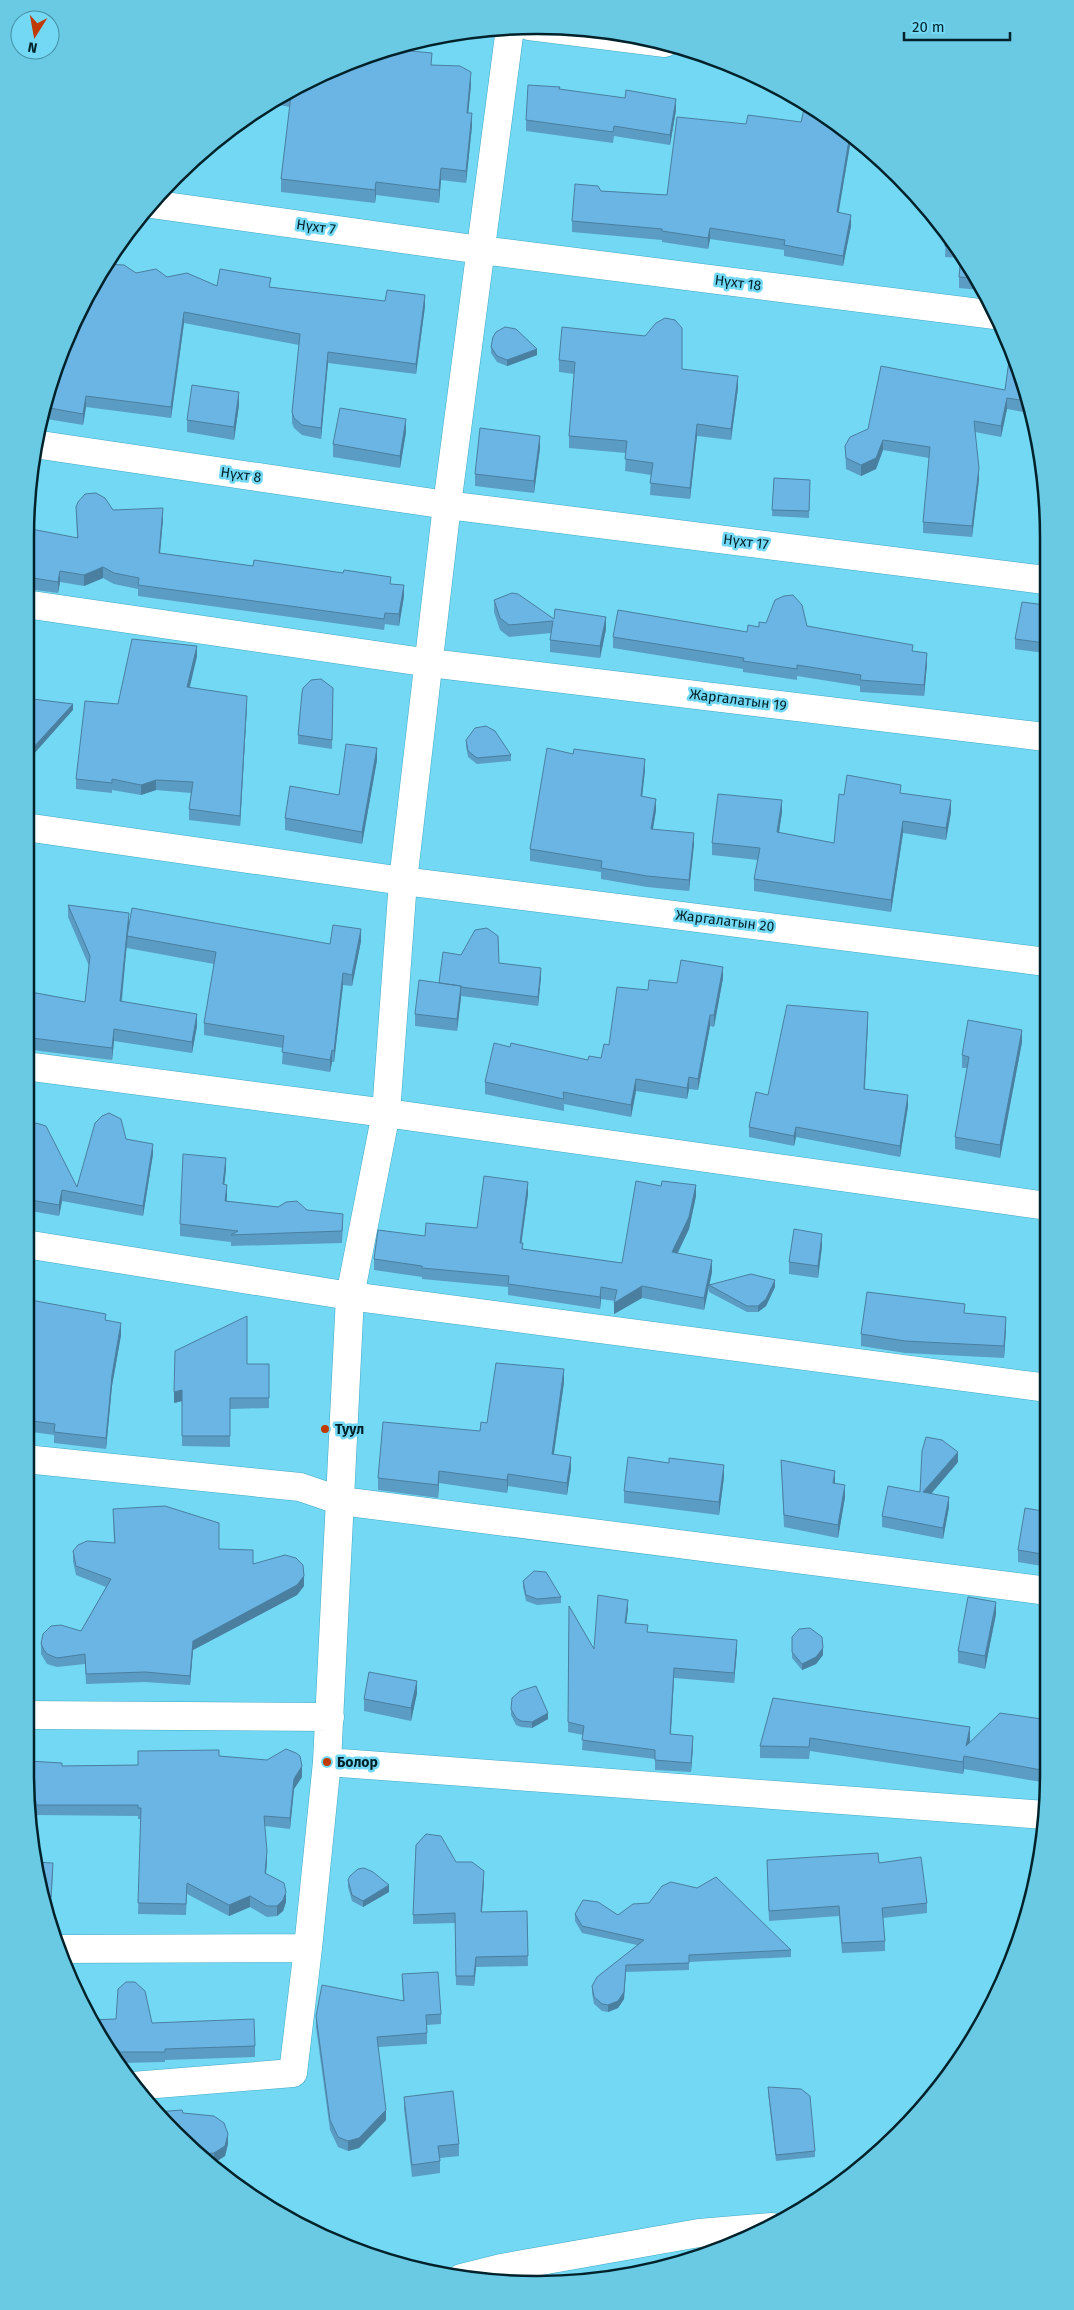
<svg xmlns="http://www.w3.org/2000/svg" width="1074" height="2310" font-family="'Fira Sans',sans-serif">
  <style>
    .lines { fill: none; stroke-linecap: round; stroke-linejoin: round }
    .minor-casing { stroke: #3fa8c3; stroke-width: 29 }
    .minor { stroke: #fff; stroke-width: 28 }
    .wall { fill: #5b9cc4 }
    .shaded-wall { fill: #4a7fa0 }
    .building { fill: #6ab5e4; stroke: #4a7fa0 }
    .poi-dot { fill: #c13a00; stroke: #73d8f3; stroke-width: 2 }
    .labels { text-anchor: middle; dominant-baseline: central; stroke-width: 5; stroke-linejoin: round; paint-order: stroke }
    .street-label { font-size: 14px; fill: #01222a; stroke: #73d8f3 }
    .poi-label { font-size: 14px; font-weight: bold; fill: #01222a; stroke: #73d8f3; text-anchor: start }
    .rim { fill: none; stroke: #01222a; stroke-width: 2.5 }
  </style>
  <rect width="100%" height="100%" fill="#73d8f3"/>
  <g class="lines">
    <g class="minor-casing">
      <path id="minor" d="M529 26 665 43
        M151 204 481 250 995 315
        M34 444 447 505 1045 580
        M25 604 430 663 1045 737
        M25 827 403 881 1046 962
        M25 1066 386 1113 1047 1206
        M25 1244 350 1296 1048 1388
        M25 1459 300 1487 341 1501 1048 1591
        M25 1715 330 1717
        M327 1762 1045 1815
        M57 1949 308 1948
        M132 2086 293 2073 308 1948 327 1762 350 1296 386 1113 403 881 447 505 510 28
        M461 2278 501 2268 699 2233 772 2227"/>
    </g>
    <use href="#minor" class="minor"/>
  </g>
  <path class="wall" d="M341 64 432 65 471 85 468 113 472 126 466 183 441 180 439 203 376 195 375 203 281 192V179L290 107 269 103Z
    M560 89 676 110 670 145 614 136 613 143 526 131V120Z
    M805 105 834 122V124L850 145 838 212 851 226 843 266 784 256V250L710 239 708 249 662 242V240L572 232V221L601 191 667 195 746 124 801 122Z
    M946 231 980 290 959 288V277L961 258 945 257Z
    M136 273 167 277 217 286 271 287 425 306 416 374 328 363 321 439 302 435 294 428 292 423V412L299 345 184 323 171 418 86 407 83 425 41 418 64 341Z
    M1011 346 1029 413 1007 409 1001 437 975 432 979 479 972 537 923 533V522L929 458 883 450 876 469 861 476 846 469 845 446 1005 390Z
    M491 347 537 355 507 366 497 362 491 353Z
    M559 360 682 369 738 388 731 440 697 436 690 499 650 495 651 475 625 471 626 453 569 448V436L574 374 559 372Z
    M239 405 234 440 187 432V420Z
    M406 432 400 468 333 457V444Z
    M540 448 534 493 475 486V474Z
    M774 478 810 480 809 518 772 516Z
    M76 507 113 510 163 519 160 553 253 566 391 584 404 596 399 626 385 624 384 630 138 596V589L114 584 103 578 84 586 60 582 58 593 27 589 25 537 77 538Z
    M494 600 554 619 606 629 600 658 550 652V640L551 633 509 637 500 630 494 612Z
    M1045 605V653L1015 649V639Z
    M766 623 807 626 913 651 927 664 924 696 860 692V686L797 676V680L743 672V669L613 648V637L747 632Z
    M197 656 190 687 247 706 240 826 189 820V809L191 793 156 790 141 795 112 790V793L76 789V779L118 704Z
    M333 688 332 749 298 744V735Z
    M466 740 511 755V761L477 764 468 757 466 746Z
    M377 760 362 844 285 830V818L339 795Z
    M645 770 642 796 656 810 653 829 694 844 689 891 647 887 601 879V872L530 861V849Z
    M901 793 951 812 946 840 903 833 891 912 754 891V879L758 860 712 855V843L782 812 779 833 834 843 844 795Z
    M1046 897V919H1043V910Z
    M68 905 129 924 128 931 330 944 361 941 352 986 343 985 334 1062H332L330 1072 282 1064 283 1048 204 1035V1023L214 964 127 948V940L122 1001 197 1026 192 1053 114 1041 112 1060 40 1051 25 1048V991L85 1002 89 966 68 917Z
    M499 963 541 977 538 1006 461 996 457 1031 415 1026V1014L439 983Z
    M723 978 714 1027 710 1026 698 1090 689 1089 687 1099 636 1091 631 1117 564 1104V1111L485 1094V1082L510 1047 588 1060 601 1058 648 990 677 983Z
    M868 1022 865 1089 908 1106 900 1157 796 1137 794 1146 749 1137V1127L768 1095Z
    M1022 1042 1000 1158 955 1149V1137L967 1068H962V1055Z
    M25 1130 77 1187 126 1139 153 1154 143 1216 62 1201 59 1216 25 1210Z
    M226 1169 224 1184 227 1196V1201L307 1210 343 1225 342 1243 231 1246V1242L180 1236V1224Z
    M528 1194 521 1243 523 1249 622 1263 696 1196 689 1229 678 1253 712 1272 704 1310 642 1298 614 1314 615 1301 601 1299 600 1309 508 1295V1287L422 1279V1277L374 1270V1259L425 1236 477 1228Z
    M822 1246 818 1278 789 1274V1262Z
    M1046 1251 1047 1252V1264L1046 1262Z
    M709 1285 775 1287 766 1306 758 1312H747L709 1292Z
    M25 1299 106 1320 121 1335 112 1386 106 1449 54 1443V1435L25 1431Z
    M965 1313 1006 1329 1004 1358 905 1353 861 1346V1334Z
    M247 1364H269V1408L230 1409V1447L182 1446V1401L174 1403Z
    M564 1382 554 1454 571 1469 567 1495 508 1486 507 1493 439 1483 438 1498 378 1490V1478L480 1431 487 1423Z
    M781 1460 835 1483 845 1497 838 1538 784 1527Z
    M958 1462 931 1494 949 1507 943 1539 882 1527V1516L920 1492Z
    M724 1477 719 1515 624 1503V1491Z
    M113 1509 219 1549 253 1564 304 1586 297 1595 193 1650 190 1685 145 1682 86 1684 85 1664 57 1667 47 1664 41 1654V1644L81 1631 106 1587 76 1575 73 1561V1551L114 1543Z
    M1048 1512V1567L1018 1562V1550Z
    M523 1581 561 1597V1603L537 1605 526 1601 523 1587Z
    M569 1606 594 1649 628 1609 626 1623 648 1632 737 1649 734 1683 674 1678 671 1734 693 1746 691 1772 655 1770V1759L582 1750 583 1735 568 1732Z
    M996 1614 985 1669 958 1663V1651Z
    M792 1637 823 1655 816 1664 802 1670 792 1658Z
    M417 1693 411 1721 364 1711V1699Z
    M773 1698 970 1739V1743L1049 1720 1047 1783 964 1769 963 1774 810 1751 809 1759 760 1758V1746Z
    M511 1709 548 1719 532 1728 521 1727 516 1725 511 1715Z
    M219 1756 302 1777 294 1789 290 1829 265 1826 267 1862 266 1873 286 1902 283 1911 277 1916 267 1917 250 1907 229 1916 187 1894 186 1915 138 1914 141 1819H138V1816L36 1815V1811H29L25 1773 62 1766 138 1765Z
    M767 1860 879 1863 927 1903V1913L883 1918 885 1941V1951L842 1953 839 1916 769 1921Z
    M456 1862 484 1881 482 1912 527 1911 528 1966 476 1967 474 1986 456 1985 455 1923 413 1924V1915Z
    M53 1872 51 1907 44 1906 35 1873Z
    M348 1880 389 1892 363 1907 352 1901 348 1887Z
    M575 1914 618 1915 791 1950V1957L689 1962V1970L626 1972 624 1999 618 2008 608 2012 602 2011 594 2004 592 1993V1986L637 1945 582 1933 575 1921Z
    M402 1974 441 2014V2024L427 2025V2044L378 2047 386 2120 359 2148 348 2151 338 2147 330 2130 316 2027V2016L403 2001Z
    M152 2023 255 2046V2057L165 2060V2062L119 2063V2061H115L93 2029Z
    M768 2087 815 2151V2157L776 2161 768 2093Z
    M404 2097 459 2144V2156L440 2158V2173L412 2177 404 2109Z
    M156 2112 183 2113 228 2144 225 2156 214 2163H207L199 2158Z"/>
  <path class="shaded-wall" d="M471 72V85L467 126V113Z
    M676 99V110L670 145V135Z
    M472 113V126L466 183V171Z
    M850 134V145L837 222V212Z
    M441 168V180L439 203V190Z
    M376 182V195L375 203V190Z
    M851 215V226L843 266V256Z
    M710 228V239L708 249V238Z
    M425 295V306L416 374V364Z
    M184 312V323L171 418V407Z
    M537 349V355L507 366V360Z
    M328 352V363L321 439V428Z
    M738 376V388L731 440V429Z
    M239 392V405L234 440V427Z
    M86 396V407L83 425V414Z
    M1007 398V409L1001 437V426Z
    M406 419V432L400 468V456Z
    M697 424V436L690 499V488Z
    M540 436V448L534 493V481Z
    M883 440V450L876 469 861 476V465Z
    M979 468V479L972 537V526Z
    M163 508V519L159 564V553Z
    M103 567V578L84 586V575Z
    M60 571V582L58 593V582Z
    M27 577V589H25V578Z
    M404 585V596L399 626V614Z
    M606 617V629L600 658V646Z
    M197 646V656L187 697V687Z
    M927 653V664L924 696V685Z
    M247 696V706L240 826V816Z
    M73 704V710L32 756 25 758V752Z
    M377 748V760L362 844V832Z
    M645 759V770L641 807V796Z
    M156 780V790L141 795V785Z
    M656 799V810L651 840V829Z
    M782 800V812L777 844V832Z
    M951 800V812L946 840V828Z
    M903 821V833L891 912V900Z
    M694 833V844L689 891V880Z
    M129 913V924L120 1013V1001Z
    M361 929V941L352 986V975Z
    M723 967V978L714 1027V1015Z
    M541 968V977L538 1006V997Z
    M343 973V985L334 1062V1051Z
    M461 986V998L457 1031V1019Z
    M868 1012V1022L864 1099V1089Z
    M197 1014V1026L192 1053V1042Z
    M710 1015V1026L698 1090V1079Z
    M114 1029V1041L112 1060V1048Z
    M1022 1030V1042L1000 1158V1145Z
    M332 1050V1062L330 1072V1060Z
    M689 1077V1089L687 1099V1088Z
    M636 1079V1091L631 1117V1105Z
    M908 1095V1106L900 1157V1146Z
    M796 1127V1137L794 1146V1136Z
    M153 1144V1154L143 1216V1206Z
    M226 1158V1169L223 1196V1184Z
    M528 1182V1194L520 1254V1243Z
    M227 1185V1196L225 1212V1201Z
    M696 1185V1196L689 1229 672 1264V1252Z
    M62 1190V1201L59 1216V1205Z
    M822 1234V1246L818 1278V1266Z
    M712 1260V1272L704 1310V1298Z
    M775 1280V1287L766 1306 758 1312V1306Z
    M642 1286V1298L614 1314V1303Z
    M601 1287V1299L600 1309V1297Z
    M1006 1317V1329L1004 1358V1346Z
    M121 1323V1335L112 1386 106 1449V1438L112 1375Z
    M564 1369V1382L552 1466V1454Z
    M182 1390V1401L174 1403V1392Z
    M958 1452V1462L923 1503V1492Z
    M571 1457V1469L567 1495V1483Z
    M724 1465V1477L719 1515V1502Z
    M439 1471V1483L438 1498V1485Z
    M835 1471V1483L833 1495V1483Z
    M508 1474V1486L507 1493V1480Z
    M845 1485V1497L838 1538V1525Z
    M949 1497V1507L943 1539V1528Z
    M304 1576V1586L297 1595 193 1650 190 1685V1676L193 1641Z
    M628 1600V1609L625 1633V1623Z
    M996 1602V1614L985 1669V1656Z
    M737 1640V1649L734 1683V1673Z
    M823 1648V1655L816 1664 802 1670V1664Z
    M674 1668V1678L670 1744V1734Z
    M417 1681V1693L411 1721V1708Z
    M548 1713V1719L532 1728V1722Z
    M970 1727V1739L966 1758V1746Z
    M693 1736V1746L691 1772V1763Z
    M964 1756V1769L963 1774V1762Z
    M1049 1760V1772L1047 1783V1771Z
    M302 1766V1777L294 1789 290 1829V1818L294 1779Z
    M267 1851V1862L265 1883V1873Z
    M484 1871V1881L481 1922V1912Z
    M389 1885V1892L363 1907V1901Z
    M286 1892V1902L283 1911 277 1916V1906Z
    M250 1896V1907L229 1916V1905Z
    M476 1957V1967L474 1986V1976Z
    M626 1965 624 1999 618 2008 608 2012V2005Z
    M386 2110V2120L359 2148 348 2151V2141Z
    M228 2134V2144L225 2156 214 2163V2153Z"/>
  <path class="building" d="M389 49 432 53 431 65 460 66 471 72 467 113H472L466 171 441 168 439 190 376 182 375 190 281 179 291 95 285 94 341 64Z
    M528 85 560 87 559 89 625 98 626 90 676 99 670 135 614 126 613 132 526 120Z
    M805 105 832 121V123L850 134 837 212 851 215 843 256 784 245 785 240 710 228 708 238 662 231V229L572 221 575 184 598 186 601 191 667 195 677 117 746 124 748 115 801 122Z
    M946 231 956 247 945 246Z
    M961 256 974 278 959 277Z
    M105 264 124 265 136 273 156 269 167 277 187 273 217 286 220 269 271 278 269 287 385 301 387 290 425 295 416 364 328 352 321 428 302 425 294 418 292 412 300 334 184 312 171 407 86 396 83 414 44 407 64 341Z
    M665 318 675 320 682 328V369L738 376 731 429 697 424 690 488 650 483 653 463 625 459 627 441 569 436 575 362 559 360 562 327 645 336 656 323Z
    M505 327 516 329 537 349 507 360 497 356 491 347 493 337 496 332Z
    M1011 346 1026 401 1007 398 1001 426 974 421 979 468 972 526 923 522 930 447 883 440 876 458 861 465 846 458 845 446 850 437 868 429 881 366 1005 390Z
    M192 385 239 392 234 427 187 420Z
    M340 408 406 419 400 456 333 444Z
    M480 428 540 436 534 481 475 474Z
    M774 478 810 480 809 511 772 510Z
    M96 493 105 498 113 510 163 508 159 553 253 566 254 560 343 573 344 570 391 577 390 584 404 585 399 614 385 613 384 619 138 585 139 578 114 573 103 567 84 575 60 571 58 582 27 577 25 578V537L26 528 78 538 76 507 78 502 85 494Z
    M512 593 518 594 554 619 555 609 606 617 600 646 550 640 553 621 509 625 500 618 494 600Z
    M793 595 802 605 807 626 913 645 912 651 927 653 924 685 860 680 861 675 797 665V669L743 661 744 658 613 637 618 610 747 632 748 625 759 627V622L766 623 775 600 784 596Z
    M1022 602 1045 605V643L1015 639Z
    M132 639 197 646 187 687 247 696 240 816 189 809 193 782 156 780 141 785 112 779V783L76 779 85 701 118 704Z
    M321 679 333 688 332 740 298 735 302 693 303 688 311 680Z
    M25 698 73 704 32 749 25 752Z
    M486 726 495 731 511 755 477 758 468 751 466 740 475 728Z
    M346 744 377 748 362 832 285 818 290 786 339 795Z
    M547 748 573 754 574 749 645 759 641 796 656 799 651 829 694 833 689 880 647 876 601 868 602 861 530 849Z
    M847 775 901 785 900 793 951 800 946 828 903 821 891 900 754 879 760 848 712 843 718 794 782 800 777 832 834 843 839 794 844 795Z
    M1046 897V911L1043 910Z
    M68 905 129 913 120 1001 197 1014 192 1042 114 1029 112 1048 40 1039 25 1037V991L85 1002 90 956Z
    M132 908 330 944 333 925 361 929 352 975 343 973 334 1051 332 1050 330 1060 282 1052 284 1036 204 1023 216 952 127 936Z
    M487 928 498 936 499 963 541 968 538 997 461 987V986L439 983 443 952 461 955 475 930Z
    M681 960 723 967 714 1015H710L698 1079 689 1077 687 1088 636 1079 631 1105 563 1092 564 1099 485 1082 494 1043 510 1047 511 1043 588 1060 589 1056 601 1058 604 1044 609 1045 617 987 648 990 649 980 677 983Z
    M419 980 461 986 457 1019 415 1014Z
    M787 1005 868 1012 864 1089 908 1095 900 1146 796 1127 794 1136 749 1127 756 1092 768 1095Z
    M968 1020 1022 1030 1000 1145 955 1137 969 1057 962 1055Z
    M109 1113 121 1119 126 1139 153 1144 143 1206 62 1190 59 1205 25 1199V1130L36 1123 46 1126 77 1187 95 1123 102 1116Z
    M183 1154 226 1158 223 1184 227 1185 225 1201 278 1207 286 1202 297 1201 307 1210 343 1214 342 1231 231 1235 238 1231 180 1224Z
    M484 1176 528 1182 520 1243H523L522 1249 622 1263 636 1181 661 1186 662 1181 696 1185 689 1217 672 1252 712 1260 704 1298 642 1286 614 1303 617 1290 601 1287 600 1297 508 1284 509 1276 422 1268V1266L374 1259 378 1230 425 1236 426 1223 477 1228Z
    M794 1229 822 1234 818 1266 789 1262Z
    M751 1274 775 1280 766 1299 758 1306H747L709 1285Z
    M867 1292 965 1304 964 1313 1006 1317 1004 1346 905 1341 861 1334Z
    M25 1299 106 1314 105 1320 121 1323 112 1375 106 1438 54 1432 55 1424 25 1420Z
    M247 1316V1364H269V1398H230V1436H182V1390L174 1392 175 1351Z
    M496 1363 564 1369 552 1454 571 1457 567 1483 508 1474 507 1480 439 1471 438 1485 378 1478 383 1422 480 1431 481 1422 487 1423Z
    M926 1437 942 1440 958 1452 923 1492 949 1497 943 1528 882 1516 888 1486 920 1492 922 1451Z
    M628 1457 669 1463V1458L724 1465 719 1502 624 1491Z
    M781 1460 835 1471 833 1483 845 1485 838 1525 784 1515Z
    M165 1506 219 1523V1549L253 1550V1564L285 1555 296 1558 303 1565 304 1576 297 1585 193 1641 190 1676 145 1672 86 1674 85 1654 57 1658 47 1654 44 1650 41 1644 43 1634 51 1626 61 1625 81 1631 111 1579 76 1566 73 1551 78 1545 87 1541 115 1543 113 1509Z
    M1025 1508 1048 1512V1555L1018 1550Z
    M534 1571 546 1572 561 1597 537 1599 526 1595 523 1581Z
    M598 1595 628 1600 625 1623 648 1625 647 1632 737 1640 734 1673 674 1668 670 1734 693 1736 691 1763 655 1760V1750L582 1740 584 1726 568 1722 569 1606 594 1649Z
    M968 1597 996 1602 985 1656 958 1651Z
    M810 1628 822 1637 823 1648 816 1657 802 1664 792 1652V1637L799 1629Z
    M369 1672 417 1681 411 1708 364 1699Z
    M536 1686 548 1713 532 1722 521 1721 516 1718 511 1709 512 1698 520 1691Z
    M773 1698 970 1727 966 1746 1000 1713 1049 1720V1760L1047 1771 964 1756 963 1762 810 1738 809 1747 760 1746Z
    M286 1749 296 1753 300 1756 302 1766 294 1779 290 1818 264 1816 267 1851 265 1873 284 1883 286 1892 283 1900 277 1906H267L250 1896 229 1905 187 1883 186 1904 138 1903 141 1808H138V1805H36V1801L28 1800 25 1771H27L28 1761 62 1763V1766L138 1765V1751L219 1750V1756L267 1760Z
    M426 1834 441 1836 456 1862H472L484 1871 481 1912 527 1911 528 1956 476 1957 474 1976H456L455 1913 413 1915 416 1845Z
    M878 1853 879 1863 921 1857 927 1903 882 1908 885 1941 842 1943 839 1906 769 1911 767 1860Z
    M34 1862 53 1863 51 1897 41 1896 35 1873Z
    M364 1868 373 1872 389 1885 363 1901 352 1895 348 1880 350 1876 358 1869Z
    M716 1877 791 1950 689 1955V1963L626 1965 624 1992 618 2001 608 2005 602 2004 594 1997 592 1986 597 1977 644 1940 582 1926 575 1914 583 1900 598 1902 618 1915 633 1904 649 1903 662 1886 671 1882 697 1888Z
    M438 1972 441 2014 426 2015 427 2033 377 2037 386 2110 359 2138 348 2141 338 2137 330 2120 316 2016 322 1985 404 2001 402 1974Z
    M126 1982H135L145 1991 152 2023 254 2019 255 2046 165 2049V2052H119V2050H108L93 2029 90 2020 116 2019 118 1989Z
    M768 2087 801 2089 810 2096 815 2151 776 2155Z
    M453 2091 459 2144 438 2146 440 2161 412 2165 404 2097Z
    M182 2110 183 2113 214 2116 224 2123 228 2134 225 2146 214 2153 196 2155 156 2112Z"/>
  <g class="poi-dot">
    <circle cx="325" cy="1429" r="5"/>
    <circle cx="327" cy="1762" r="5"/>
  </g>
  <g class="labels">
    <g class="street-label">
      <text transform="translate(316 227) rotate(8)">Нүхт 7</text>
      <text transform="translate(738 283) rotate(7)">Нүхт 18</text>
      <text transform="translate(241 475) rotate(8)">Нүхт 8</text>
      <text transform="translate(746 542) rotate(7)">Нүхт 17</text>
      <text transform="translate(738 700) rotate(7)">Жаргалатын 19</text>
      <text transform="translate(725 921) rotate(7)">Жаргалатын 20</text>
    </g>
    <g class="poi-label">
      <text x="335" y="1429">Туул</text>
      <text x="337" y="1762">Болор</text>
    </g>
  </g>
  <path d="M0 0H1074V2310H0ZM537 34H537A503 503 0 0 1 1040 537V1773A503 503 0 0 1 537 2276H537A503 503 0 0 1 34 1773V537A503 503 0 0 1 537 34Z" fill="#6ac9e3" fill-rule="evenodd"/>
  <path class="rim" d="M537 34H537A503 503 0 0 1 1040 537V1773A503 503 0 0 1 537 2276H537A503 503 0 0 1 34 1773V537A503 503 0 0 1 537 34Z"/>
  <g transform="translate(35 35) rotate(191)"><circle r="24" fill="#73d8f3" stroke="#458fa3"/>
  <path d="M0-4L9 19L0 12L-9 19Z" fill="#c13a00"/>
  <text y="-8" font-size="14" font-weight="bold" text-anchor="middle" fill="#01222a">N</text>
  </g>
  <path d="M904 32v8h106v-8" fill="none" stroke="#01222a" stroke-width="2.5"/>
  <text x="912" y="32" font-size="15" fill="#01222a" stroke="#73d8f3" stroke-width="4" paint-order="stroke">20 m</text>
</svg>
